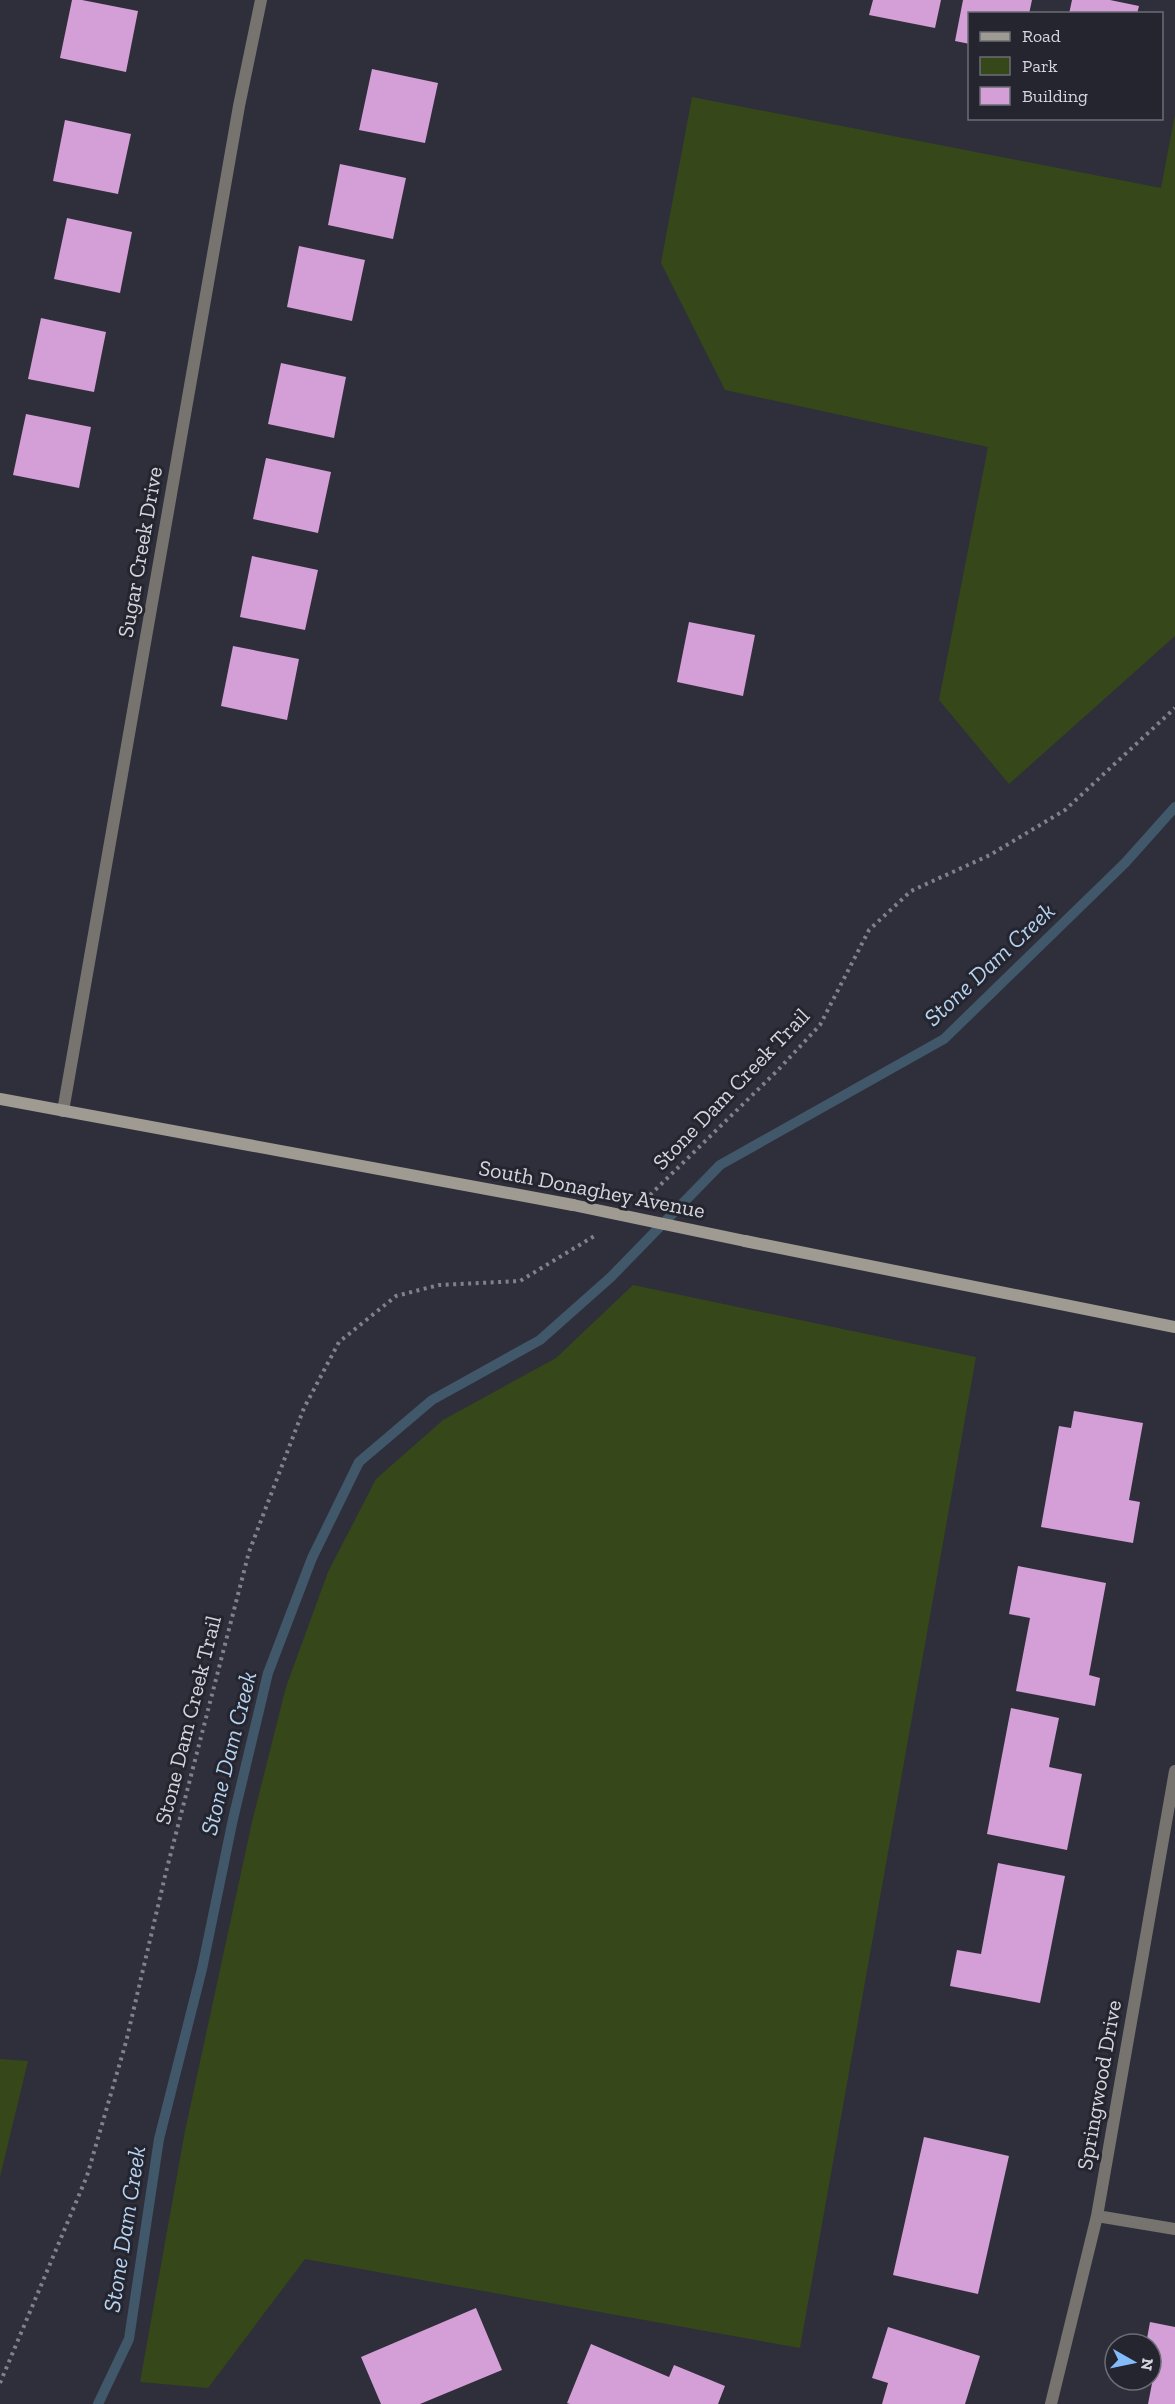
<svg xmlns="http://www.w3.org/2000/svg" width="1175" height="2404" font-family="'Zilla Slab',serif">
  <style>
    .green { fill: #364719 }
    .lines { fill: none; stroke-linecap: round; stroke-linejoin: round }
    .stream { stroke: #41576a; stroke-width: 10 }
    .building { fill: #d49ed6 }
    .path { stroke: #80818a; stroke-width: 4; stroke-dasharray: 3 4.5; stroke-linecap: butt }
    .street { stroke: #77746f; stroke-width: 12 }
    .secondary { stroke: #9f9a92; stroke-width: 12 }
    .secondary-bridge { stroke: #9f9a92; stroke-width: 12 }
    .labels { text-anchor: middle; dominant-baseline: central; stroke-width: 6; stroke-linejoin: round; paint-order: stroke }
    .street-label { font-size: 22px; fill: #d5d6dd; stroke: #24252f }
    .water-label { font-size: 24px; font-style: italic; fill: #b6d3f0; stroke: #24252f }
  </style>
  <rect width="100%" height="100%" fill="#2e2f3a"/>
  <path class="green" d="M692 97 1161 188 1175 114V636L1009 784 939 700 988 447 725 390 661 263Z
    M633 1285 976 1357 800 2348 305 2259 208 2388 140 2382 185 2131 252 1822 286 1687 328 1572 376 1479 443 1420 556 1358Z
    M0 2059 28 2061 0 2177Z"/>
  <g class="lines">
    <path class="stream" d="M98 2404 129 2339 159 2139 202 1969 233 1819 268 1673 312 1558 359 1462 432 1400 540 1340 611 1277 720 1165 944 1039 1125 863 1175 807"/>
  </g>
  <path class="building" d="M72 0H82L138 11 126 72 60 58Z
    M873 0H941L935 28 869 15Z
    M963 0H1032L1029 14H970V44L955 41Z
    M1072 0H1110L1139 6 1137 14H1069Z
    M372 69 438 83 425 143 359 130Z
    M65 120 131 134 118 194 53 181Z
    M340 164 406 178 393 239 328 225Z
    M67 218 132 232 120 293 54 279Z
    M299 246 365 260 352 321 287 307Z
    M41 318 106 332 94 392 28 379Z
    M281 363 346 377 334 438 268 424Z
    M26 414 91 427 79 488 13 475Z
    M266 458 331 472 318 533 253 519Z
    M252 556 318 570 305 630 240 617Z
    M689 622 755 635 743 696 677 682Z
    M233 646 299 659 287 720 221 706Z
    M1074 1411 1143 1423 1129 1500 1140 1502 1133 1543 1041 1527 1059 1426 1071 1428Z
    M1018 1566 1106 1583 1089 1675 1100 1678 1095 1706 1016 1691 1030 1618 1009 1614Z
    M1011 1708 1059 1718 1049 1767 1082 1774 1067 1850 987 1834Z
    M998 1863 1065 1876 1040 2003 950 1986 957 1950 981 1954Z
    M924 2137 1009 2156 978 2294 893 2275Z
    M476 2308 502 2370 420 2404H381L361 2357Z
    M1150 2322 1175 2327V2404H1148L1155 2368 1151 2367V2344H1146Z
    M888 2327 980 2356 965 2404H882L888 2383 872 2378Z
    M591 2344 669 2377 674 2365 725 2386 718 2404H570L567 2403Z"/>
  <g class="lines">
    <path class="path" d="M650 1195 778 1070 820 1025 869 930 911 891 990 855 1065 810 1175 708
      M0 2383 87 2176 126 2042 166 1872 249 1552 304 1408 339 1342 396 1296 439 1285 520 1281 596 1235"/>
    <path class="street" d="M63 1111 239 106 261 0
      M1097 2216 1175 2229
      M1051 2404 1097 2216 1175 1771"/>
    <path class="secondary" d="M0 1099 573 1205
      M745 1241 1175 1327"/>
    <path class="secondary-bridge" d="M573 1205 745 1241"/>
  </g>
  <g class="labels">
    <g class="street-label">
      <text transform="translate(140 552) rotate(-80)">Sugar Creek Drive</text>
      <text transform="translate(731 1089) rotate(-46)">Stone Dam Creek Trail</text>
      <text transform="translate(592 1189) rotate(11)">South Donaghey Avenue</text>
      <text transform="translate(188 1720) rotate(-76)">Stone Dam Creek Trail</text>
      <text transform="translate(1099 2085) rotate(-80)">Springwood Drive</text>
    </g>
    <g class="water-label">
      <text transform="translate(989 964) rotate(-43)">Stone Dam Creek</text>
      <text transform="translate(228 1753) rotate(-76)">Stone Dam Creek</text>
      <text transform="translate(124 2229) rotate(-81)">Stone Dam Creek</text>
    </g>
  </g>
  <rect x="968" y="12" width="195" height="108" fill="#24252f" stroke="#6b6c75" stroke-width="1.5"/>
  <rect x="980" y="32" width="30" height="9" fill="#9f9a92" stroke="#6b6c75" stroke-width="1.5"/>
  <text x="1022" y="42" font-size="18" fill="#d5d6dd">Road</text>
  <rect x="980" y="57" width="30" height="18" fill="#364719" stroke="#6b6c75" stroke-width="1.5"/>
  <text x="1022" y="72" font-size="18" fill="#d5d6dd">Park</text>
  <rect x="980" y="87" width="30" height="18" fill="#d49ed6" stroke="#6b6c75" stroke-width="1.5"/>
  <text x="1022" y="102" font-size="18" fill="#d5d6dd">Building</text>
  <g transform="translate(1133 2362) rotate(99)"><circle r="28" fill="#24252f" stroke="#6b6c75" stroke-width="1.5"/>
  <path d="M0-4.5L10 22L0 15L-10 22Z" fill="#84bcfb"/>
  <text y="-9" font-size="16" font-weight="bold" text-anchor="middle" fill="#d5d6dd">N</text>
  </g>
</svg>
